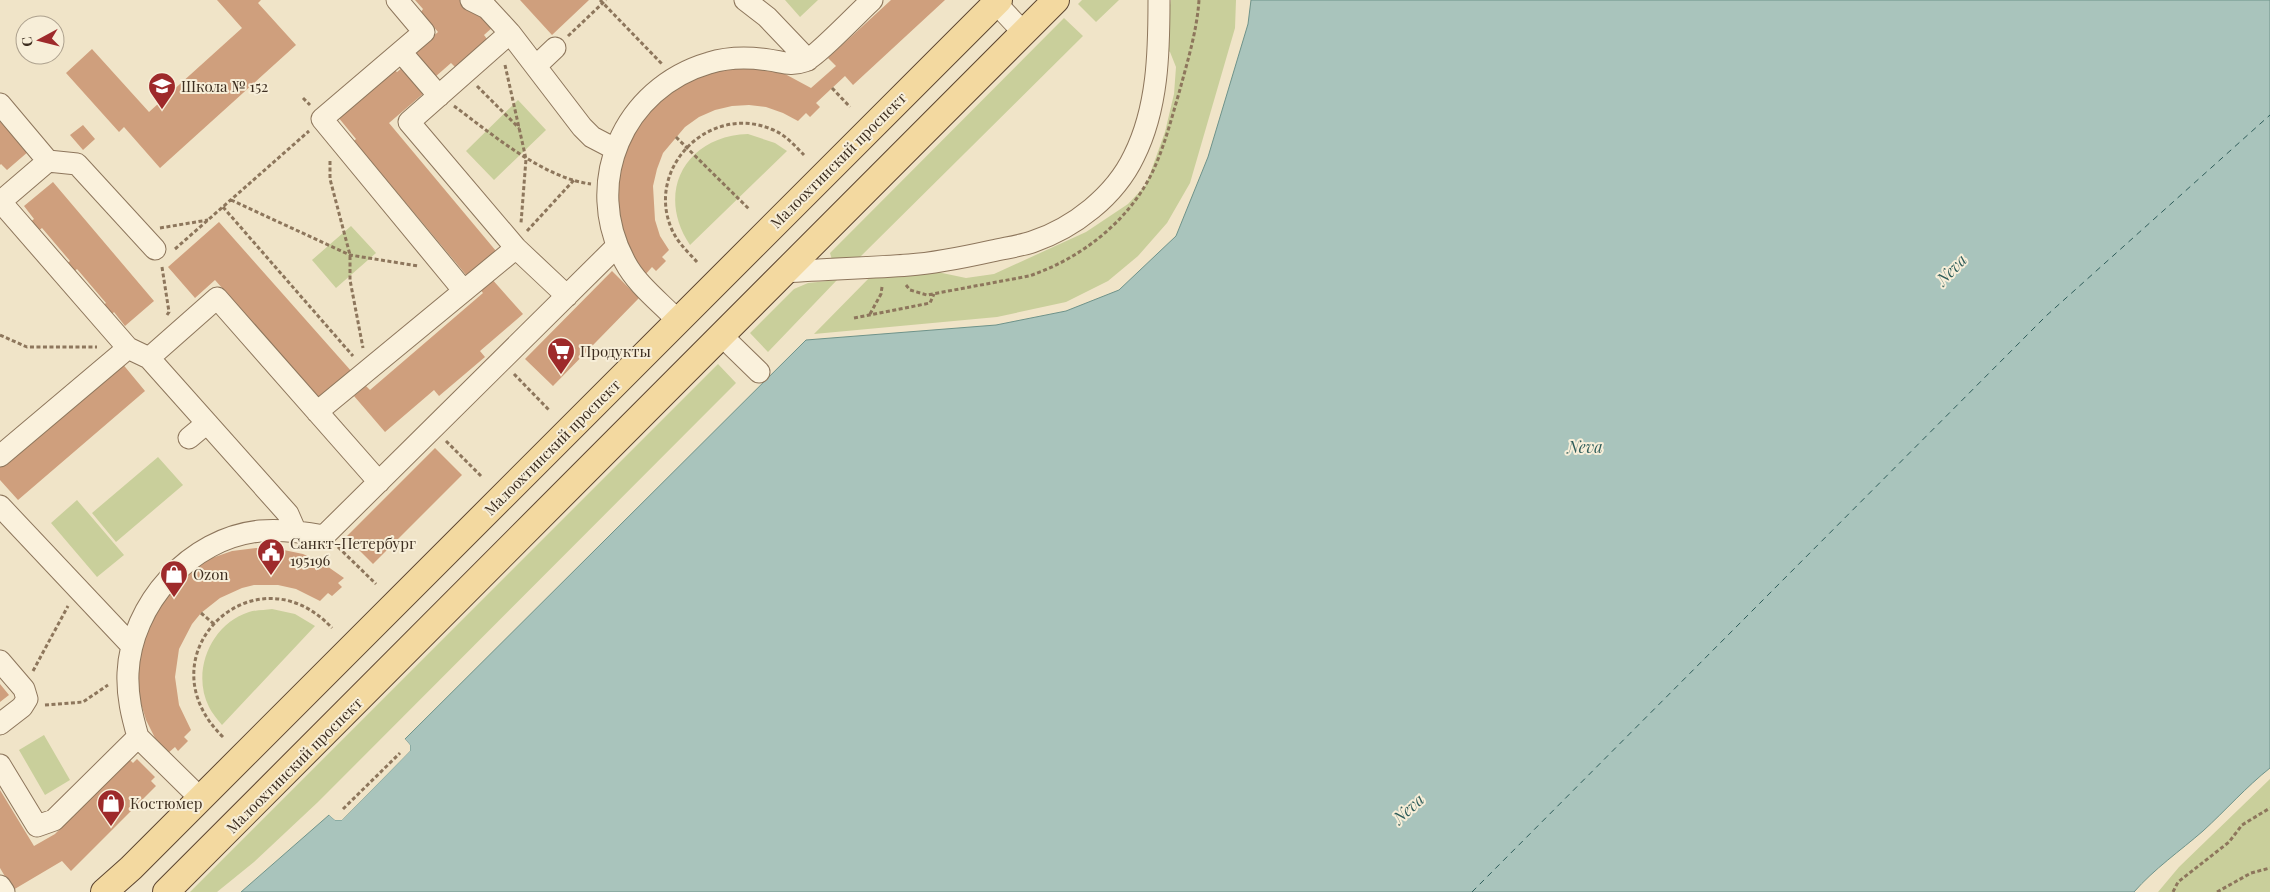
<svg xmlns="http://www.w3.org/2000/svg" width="2270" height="892" font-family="'Playfair Display',serif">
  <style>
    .green { fill: #c9cf9b }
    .water { fill: #a9c4bc; stroke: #6f938a }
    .pier { fill: #f0e4c8 }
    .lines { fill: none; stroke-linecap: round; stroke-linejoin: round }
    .ferry { stroke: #2f5d5a; stroke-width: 1; stroke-dasharray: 6 5; stroke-linecap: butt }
    .building { fill: #cf9f7d }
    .minor-casing { stroke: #8d765c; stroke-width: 23 }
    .major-casing { stroke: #5b4430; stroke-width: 28 }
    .path { stroke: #8d765c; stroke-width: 3; stroke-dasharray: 4 2.5; stroke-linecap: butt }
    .minor { stroke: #faf1dc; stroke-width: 21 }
    .major { stroke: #f3d9a0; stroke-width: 26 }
    .labels { text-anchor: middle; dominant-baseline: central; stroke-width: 4; stroke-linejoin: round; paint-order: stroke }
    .poi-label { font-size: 15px; fill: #3d2e20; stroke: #f7eed8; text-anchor: start }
    .street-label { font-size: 15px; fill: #3d2e20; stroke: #f7eed8 }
    .water-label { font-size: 16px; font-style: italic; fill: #2f5d5a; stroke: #f7eed8 }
  </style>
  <rect width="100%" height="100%" fill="#f0e4c8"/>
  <path class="green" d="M785 0H818L800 17Z
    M1082 0H1119L1096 22 1078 4Z
    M1171 0H1236L1235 28 1190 183 1167 223 1138 256 1108 281 1066 302 997 317 814 334 872 275 923 269 966 278 994 274 1086 232 1128 204 1146 185 1165 132 1174 94 1176 67 1170 52 1162 47Z
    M1064 18 1083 36 858 259 832 260 830 253 833 250Z
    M518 100 546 130 494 180 466 151Z
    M748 134 775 143 787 151 690 245C655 193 685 136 748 134Z
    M351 226 376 253 336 288 312 260Z
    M837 280 768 352 750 333 794 289 808 283Z
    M718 364 736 383 318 802 254 862 217 892H190Z
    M158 457 183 485 116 542 92 513Z
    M77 500 124 555 97 577 51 523Z
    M272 609 295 614 315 626 222 725C218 720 212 713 209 707 191 671 211 624 249 612 256 610 265 610 272 609Z
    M44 735 70 780 45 795 19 750Z
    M2270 779V892H2158L2179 867Z"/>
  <path class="water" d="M1251 0H2270V768C2246 787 2226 810 2203 831 2180 851 2154 869 2134 892H241L329 815 335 820H342L410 751V745L405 739 806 340 996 325 1066 311 1119 290 1176 236 1208 157 1248 24Z"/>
  <path class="pier" d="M405 739 410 745V751L342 820H335L329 815 331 813 337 818H341L408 750V746L403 741Z"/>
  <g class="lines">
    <path class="ferry" d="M1472 892 2046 316 2270 115"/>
  </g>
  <path class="building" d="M217 0H261L258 3 296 45 160 168 124 127 119 132 66 73 92 49 149 112 242 28Z
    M415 0H461L476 7 493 27 484 35 487 39 470 54 455 67 451 63 435 77 414 53 438 32 421 12 423 9Z
    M520 0H589L552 35Z
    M891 0H945L853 85 845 76 816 103 820 107 810 117 806 113 798 121 783 113 766 107 749 105 732 106 715 110 699 117 685 127 663 153 657 169 653 186 655 220 660 236 669 250 662 257 666 261 656 271 652 267 645 275 633 259 618 223V164L648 109 698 75 741 67 763 69 785 74 811 88 836 66 828 58Z
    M403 67 424 93 389 123 496 251 467 276 354 141 356 139 338 117 394 70 397 72Z
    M0 117 29 151 7 170 1 164 0 165Z
    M83 125 95 139 83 150 70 135Z
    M53 182 154 301 125 326 114 312 108 318 100 308 106 303 77 269 71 274 64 266 70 261 42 228 36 233 28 224 34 219 24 206Z
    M219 222 352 372 320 399 215 280 195 298 168 267Z
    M612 271 639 298 553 386 525 359Z
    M491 278 523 314 480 351 485 357 439 396 434 390 385 432 354 396 366 386 370 390 483 293 479 288Z
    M121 362 145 391 18 500 0 480V465Z
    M435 448 462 475 373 564 346 537Z
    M256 548 279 549 303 554 324 564 344 578 338 583 342 587 332 596 328 593 320 601 296 589 278 585H254L242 588 220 598 201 613 192 624 179 649 175 677 179 705 191 730 184 737 188 741 178 751 175 747 167 754 155 738 146 720 140 700 137 680 138 660 148 620 189 571 209 559 232 551Z
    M0 684 9 695 0 702Z
    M129 759 133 763 137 759 155 777 151 781 156 786 71 871 62 861 13 890 0 868V790L34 846 55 834Z"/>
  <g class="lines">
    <g class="minor-casing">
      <path id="minor" d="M397 0 424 32 322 119 464 291
        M471 0 487 8 510 33 582 127 592 137 615 149
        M745 0 767 17 808 60
        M993 0 1024 33
        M510 33 409 122 516 248 567 296
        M401 52 439 96
        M536 66 555 48
        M0 104 48 161 0 202
        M48 161 77 164 155 249
        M0 201 128 348
        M785 272C826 269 868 268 909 265 937 263 965 257 992 251 1005 248 1020 246 1032 242 1074 228 1115 196 1134 156 1158 108 1159 52 1159 0
        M678 321C660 302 637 285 625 262 582 183 623 88 709 63 728 57 749 57 769 60 783 62 791 66 805 61 816 57 860 11 872 0
        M722 336 759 372
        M149 358 217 298 379 482
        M317 412 516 248
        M189 438 207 423
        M0 456 128 348 149 358 288 514 295 530
        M0 506 132 646
        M0 661 24 689 27 699 22 707 0 724
        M138 737C132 716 127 696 128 673 131 604 190 538 260 531 282 529 303 532 324 536L617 246
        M0 765 37 826 54 820 138 737 200 798
        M0 886 4 892"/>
    </g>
    <g class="major-casing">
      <path id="major" d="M104 892 131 868 999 0
        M166 892 1056 0"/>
    </g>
    <path class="path" d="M600 0 662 64
      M568 36 606 0
      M505 65 526 159 521 223
      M477 86 519 128
      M832 88 850 107
      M303 98 310 105
      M454 106C492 134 543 178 591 184
      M676 137 750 210
      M330 161V179L350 255V280L363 348
      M231 200 350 255 418 266
      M223 207 353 356
      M160 228 208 220
      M527 231 574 180
      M175 249 309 131
      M697 262C689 253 679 244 673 232 643 170 708 103 771 129 785 134 794 145 804 155
      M162 267 169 312 167 315
      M906 285 910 290 927 295 1029 276C1080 259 1128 222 1152 173 1164 148 1171 120 1179 93 1187 63 1197 31 1199 0
      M870 314 881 294 882 287
      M854 318 930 303 934 294
      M0 335 27 347H97
      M514 374 549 410
      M446 441 482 477
      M338 547 376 584
      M201 613 214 624
      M33 671 68 606
      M45 705 83 702 108 685
      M223 737C139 655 255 545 332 628
      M343 809 400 753
      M2173 892 2178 882 2229 842 2242 825 2270 808
      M2217 892 2251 873 2270 868"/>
    <use href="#minor" class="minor"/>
    <use href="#major" class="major"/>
  </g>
  <defs>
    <g id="school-pin" transform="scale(1.4375)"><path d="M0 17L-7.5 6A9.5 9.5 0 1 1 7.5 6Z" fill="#9e2a2b" stroke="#f7eed8"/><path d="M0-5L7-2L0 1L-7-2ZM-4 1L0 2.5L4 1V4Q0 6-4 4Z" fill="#fff"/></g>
    <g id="supermarket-pin" transform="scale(1.4375)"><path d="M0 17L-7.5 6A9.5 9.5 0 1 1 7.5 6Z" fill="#9e2a2b" stroke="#f7eed8"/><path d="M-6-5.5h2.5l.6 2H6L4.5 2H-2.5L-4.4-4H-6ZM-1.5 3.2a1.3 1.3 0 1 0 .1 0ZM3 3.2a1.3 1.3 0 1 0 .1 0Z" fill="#fff"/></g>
    <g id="civic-pin" transform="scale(1.4375)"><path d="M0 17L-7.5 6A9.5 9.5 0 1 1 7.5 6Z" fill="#9e2a2b" stroke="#f7eed8"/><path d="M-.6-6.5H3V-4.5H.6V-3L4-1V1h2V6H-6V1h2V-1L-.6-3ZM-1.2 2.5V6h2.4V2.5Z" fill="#fff"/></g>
    <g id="shop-pin" transform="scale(1.4375)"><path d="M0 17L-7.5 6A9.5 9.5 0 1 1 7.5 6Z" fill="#9e2a2b" stroke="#f7eed8"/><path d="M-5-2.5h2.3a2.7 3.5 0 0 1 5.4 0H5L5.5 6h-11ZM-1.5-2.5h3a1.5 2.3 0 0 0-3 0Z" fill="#fff"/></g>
  </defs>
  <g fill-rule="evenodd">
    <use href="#school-pin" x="162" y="86"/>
    <use href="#supermarket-pin" x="561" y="351"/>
    <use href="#civic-pin" x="271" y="552"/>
    <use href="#shop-pin" x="174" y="574"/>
    <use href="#shop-pin" x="111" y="803"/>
  </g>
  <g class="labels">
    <g class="poi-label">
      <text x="181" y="86">Школа № 152</text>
      <text x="580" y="351">Продукты</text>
      <text x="290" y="543">Санкт-Петербург<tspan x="290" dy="17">195196</tspan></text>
      <text x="193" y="574">Ozon</text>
      <text x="130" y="803">Костюмер</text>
    </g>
    <g class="street-label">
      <text transform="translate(838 160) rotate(-45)">Малоохтинский проспект</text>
      <text transform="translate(552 447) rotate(-45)">Малоохтинский проспект</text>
      <text transform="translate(294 765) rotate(-45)">Малоохтинский проспект</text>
    </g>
    <g class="water-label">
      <text transform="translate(1951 269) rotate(-45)">Neva</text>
      <text x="1585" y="446">Neva</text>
      <text transform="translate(1408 808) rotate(-42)">Neva</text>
    </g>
  </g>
  <g transform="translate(40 40) rotate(263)"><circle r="24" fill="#f7eed8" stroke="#ada18e"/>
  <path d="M0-4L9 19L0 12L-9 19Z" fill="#9e2a2b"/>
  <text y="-8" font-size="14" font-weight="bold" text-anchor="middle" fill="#3d2e20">С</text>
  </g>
</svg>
